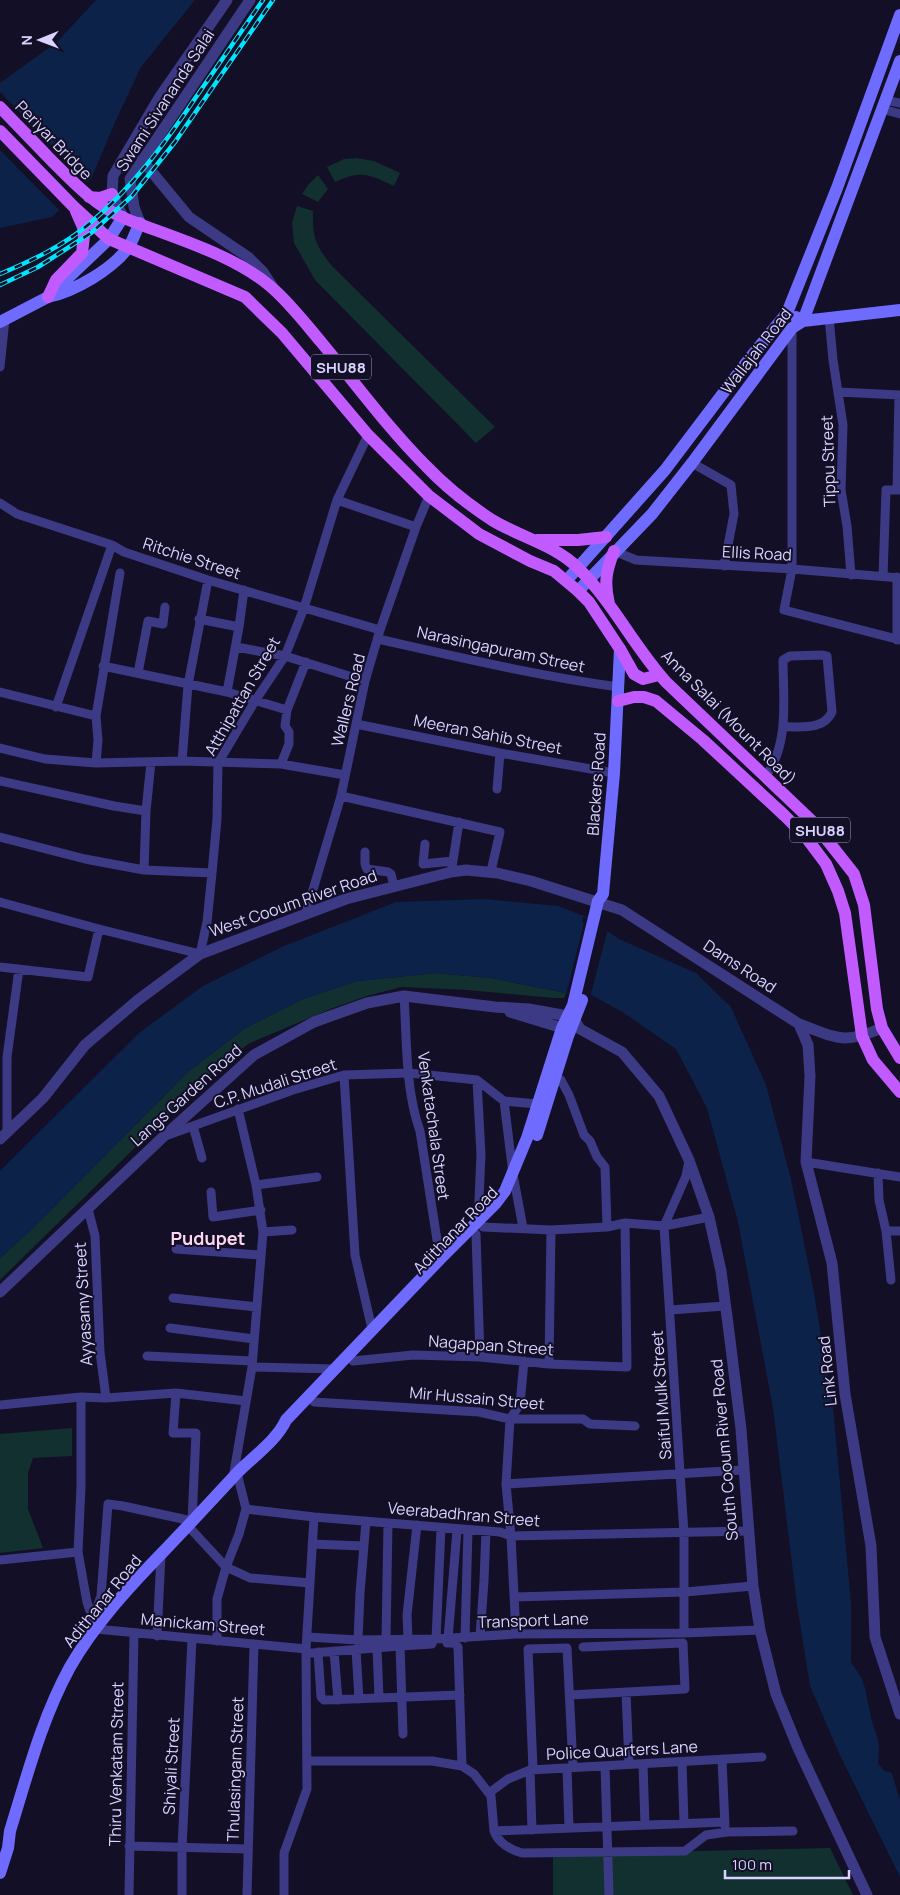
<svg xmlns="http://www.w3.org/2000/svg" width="900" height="1895" font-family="Manrope,sans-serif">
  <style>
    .green { fill: #12302f }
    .water { fill: #0c2248 }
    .pier { fill: #130f26 }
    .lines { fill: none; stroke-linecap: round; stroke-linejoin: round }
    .minor { stroke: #3d3a85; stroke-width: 9 }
    .tertiary { stroke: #3d3a85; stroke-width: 11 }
    .secondary { stroke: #6f6bff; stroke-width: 12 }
    .primary { stroke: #c25bff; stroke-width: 12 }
    .rail-casing { stroke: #00e5ff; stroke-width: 4.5 }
    .rail { stroke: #130f26; stroke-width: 2.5; stroke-dasharray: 8; stroke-linecap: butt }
    .labels { text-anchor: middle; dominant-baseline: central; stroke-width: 4; stroke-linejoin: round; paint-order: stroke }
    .shield { fill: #130f26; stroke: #9e99be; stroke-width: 1 }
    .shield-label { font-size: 15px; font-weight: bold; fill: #d9d4ff }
    .street-label { font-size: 16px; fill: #d9d4ff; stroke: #130f26 }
    .neighbourhood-label { font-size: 18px; font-weight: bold; fill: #ffd6f0; stroke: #130f26 }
  </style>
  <rect width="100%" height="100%" fill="#130f26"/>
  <path class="green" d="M356 158 374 161 400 173 394 186C368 174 362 170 335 182L327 167 344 159Z
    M318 175 328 189 318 202 302 194 309 184Z
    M297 206 313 211C312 237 316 246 332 266L495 427 476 443 315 280 294 243 292 223Z
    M436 973 491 978 566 993 564 998H554L468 990 401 987 367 996 333 1008 250 1043 220 1064 0 1280V1258L32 1229 189 1071 244 1029 303 999 358 981Z
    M72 1428V1456L33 1458 28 1473V1509L43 1548 0 1553V1434Z
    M830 1848 853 1895H553V1856L612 1853Z"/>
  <path class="water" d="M96 0H195L141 67 116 120 91 179 52 217 0 228V83L57 42Z
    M485 899 558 906 594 920 607 931 619 939 696 973 731 1007 766 1085 791 1179 813 1287 833 1408 851 1603V1662L861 1677 865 1688 872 1722 878 1739 879 1749 878 1763 884 1771 890 1772 892 1774 900 1800V1877L839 1753 810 1686 797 1605 773 1408 738 1222 707 1108 676 1049 624 1013 588 993H566L491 978 436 973 358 981 303 999 244 1029 189 1071 32 1229 0 1258V1171L139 1033 203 986 284 946 396 902Z"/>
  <path class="pier" d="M0 92 89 184 61 212 0 150Z
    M583 917 599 921 608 929 590 997 588 996 566 995 584 923 582 922Z"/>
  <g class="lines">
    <path class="minor" d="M885 100 900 103
      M882 109 900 114
      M829 317 833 360 843 425 841 490 847 526 851 575
      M792 328V569L784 610 900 640
      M0 367 5 319
      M838 392 900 395
      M692 463 731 485 734 514 724 566
      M897 490 899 395
      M337 500 416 527
      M0 503 17 514 112 545 124 552 208 580 380 630
      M614 551 636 560 792 569 900 578
      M883 576 886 490H900
      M199 619 239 627
      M378 639C458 657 538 676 619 687
      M897 640V577
      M236 647 285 656 365 681
      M103 666 227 692 287 710
      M138 673 148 621 163 624 165 607
      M0 692 96 716
      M227 692 239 627 244 590
      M56 707 112 545
      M356 724 500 753 614 773
      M0 748 45 759 96 763 182 761 281 764 345 775
      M182 761 188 685 208 580
      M96 763 98 740 96 716 120 573
      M281 764 289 744V732L285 726 287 710 306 662
      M765 777C790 744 783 698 783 660L790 656 823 655 827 656 832 712C823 731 801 726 783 727
      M0 781 114 806 146 811
      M497 789 500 753
      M341 796 500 832 491 871
      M0 837 85 859 144 870 212 873
      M425 844 423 864 453 861
      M365 852V864L367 869 388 872 391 874 394 886
      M452 867 459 822
      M144 870 146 811 151 762
      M0 902 99 929 200 954 207 922 212 873 217 819 218 763 255 701 285 656 304 608 337 500 368 435
      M306 913 341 796 365 681 380 630 416 527 429 496
      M0 967 88 977 99 929
      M404 996C407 1040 405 1089 420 1131L440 1259
      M344 1075 355 1255 372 1329
      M556 1078 561 1080 569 1095 584 1135 590 1141 597 1157 605 1167 607 1227
      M477 1080 481 1155 478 1222
      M504 1101 537 1104
      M193 1126 202 1158
      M7 1132V1057L19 969
      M168 1135 293 1090 344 1075 409 1073 477 1080 504 1101 513 1174 523 1228
      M806 1162 900 1177
      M878 1173 879 1200 886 1231 891 1280
      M256 1185 317 1177
      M211 1192 213 1217 261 1210
      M88 1209 95 1236 100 1352 106 1398
      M483 1227 551 1230 607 1227 625 1223 664 1226 709 1217
      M886 1231H900
      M263 1232 292 1230
      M476 1234 480 1357
      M176 1249 261 1255
      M173 1298 257 1307
      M670 1310 725 1306
      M170 1328 254 1339
      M147 1356 252 1361
      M353 1361 413 1355 480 1357 549 1364 627 1367 625 1223
      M549 1364 551 1230
      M252 1367 335 1369
      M81 1397V1487L78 1552 87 1602 96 1629 306 1649
      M314 1402 479 1412 510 1419H583L590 1424 635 1426
      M0 1405 81 1397 106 1398 176 1393 246 1401
      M233 1478 252 1367 263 1232 256 1185 238 1109
      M506 1484 743 1470
      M246 1509 314 1517 500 1532 511 1536 748 1531
      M188 1526 226 1567 250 1578 310 1583
      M312 1544 363 1546
      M0 1560 78 1552
      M515 1597 685 1592 753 1586
      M93 1618 101 1596 108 1504 123 1506 192 1521 196 1433H173L176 1393
      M684 1633V1534L664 1226 686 1176 689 1161
      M516 1634 511 1536 506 1484 510 1419 520 1404 524 1361
      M157 1636 161 1555
      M480 1636 484 1581 486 1531
      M307 1637 358 1640 436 1639 516 1634 684 1633 760 1630
      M465 1638 468 1530
      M386 1639 388 1523
      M408 1639 407 1615 417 1525
      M436 1639 441 1528
      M448 1639 457 1530
      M358 1640 360 1593 366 1521
      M217 1641V1599L226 1567 239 1534 246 1509 237 1473
      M447 1643H454L458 1647 462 1766
      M400 1646 432 1644
      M377 1648 379 1698
      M356 1649 359 1699
      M334 1651 338 1700
      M318 1652 321 1697 324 1700 460 1695
      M312 1653 400 1646 403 1734
      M626 1692 629 1764
      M570 1695 685 1689 683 1643 583 1647
      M722 1759 725 1826
      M307 1761H432L462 1766 474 1774 491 1796 494 1831C498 1843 511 1850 522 1853L685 1851 706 1835 727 1832 793 1831
      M682 1762 684 1823
      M643 1764 645 1825
      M605 1766 609 1895
      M567 1768 569 1828
      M533 1769 528 1649 567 1648 573 1767
      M530 1770 532 1830
      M489 1793 508 1779 530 1770 762 1757
      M494 1831 725 1822
      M129 1846 247 1849
      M129 1895 134 1633
      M182 1895V1848L192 1639
      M247 1895 254 1644
      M284 1895V1853L307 1789 306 1649 314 1517"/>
    <path class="tertiary" d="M142 160 189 217 248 257 263 272 272 286
      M123 217 112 194 113 176 159 98 227 0
      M140 223 134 207 130 179 250 0
      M510 1012 569 1030
      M799 1024 808 1045 810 1076 806 1162 832 1263 845 1394 871 1546 875 1637 900 1714
      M0 1139 43 1098 85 1045 138 1000 200 954 346 899 451 872 466 870 497 873 531 881 622 910 799 1024C838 1038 842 1045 882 1028
      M0 1292 163 1137 254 1055 314 1022 367 1003 404 996 495 1007 529 1009 562 1015 575 1021 580 1029 622 1052 659 1096 689 1160 709 1217 721 1271 729 1332 741 1429 753 1586 760 1630 776 1694 798 1748 867 1895"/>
    <path class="secondary" d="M48 297C75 291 111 270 128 248 133 241 136 230 140 223
      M796 317 803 321 900 310
      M0 322 48 297 109 239 123 217
      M567 580 665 470 749 359 787 313 837 188 900 15
      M578 591 652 514 692 463 792 328 803 321 900 61
      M537 1135 568 1036 582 1000
      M0 1873 8 1848 10 1831C27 1776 42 1718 70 1667 94 1625 129 1587 163 1552 188 1526 213 1499 238 1472 254 1456 277 1440 286 1420L440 1259 496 1203 505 1191 527 1138 562 1028 573 1005 598 901 603 894 614 773 620 649"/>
    <path class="primary" d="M0 107C17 125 34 142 50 159 73 182 94 205 124 218 170 237 231 253 270 286 289 302 305 323 321 342 356 384 388 428 426 466 445 486 469 505 492 520 520 537 555 545 578 568 613 602 634 647 666 682L813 822 854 874 864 905 877 1009 882 1028 900 1058
      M0 131 74 207 109 239 245 297 282 333 368 435 429 496 479 534 530 561 554 571 578 591 589 602 620 649 634 674 643 679 659 675
      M89 197 100 198 112 194
      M48 297 56 280 82 253 84 236 83 227 76 211
      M537 540H578L606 537
      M609 604C604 583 606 571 614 551
      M618 701 634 697H644L656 701 703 740 785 816 805 836 826 864 838 891 845 913 862 1036 873 1060 900 1092"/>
    <g class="rail-casing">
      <path id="rail" d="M0 274C31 261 63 246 89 224 132 188 163 146 194 100 217 67 240 33 263 0
        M0 285 38 267 91 233 132 196 175 142 273 0"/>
    </g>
    <use href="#rail" class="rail"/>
  </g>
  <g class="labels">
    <g class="shield">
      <rect x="311" y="354.5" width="60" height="25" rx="4"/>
      <rect x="790" y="817.5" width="60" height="25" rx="4"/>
    </g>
    <g class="shield-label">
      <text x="341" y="367">SHU88</text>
      <text x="820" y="830">SHU88</text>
    </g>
    <g class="street-label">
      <text transform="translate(165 100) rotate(-57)">Swami Sivananda Salai</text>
      <text transform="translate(54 140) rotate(46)">Periyar Bridge</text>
      <text transform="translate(756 351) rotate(-52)">Wallajah Road</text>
      <text transform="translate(828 461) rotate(-92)">Tippu Street</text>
      <text transform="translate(757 553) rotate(3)">Ellis Road</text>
      <text transform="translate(192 558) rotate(18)">Ritchie Street</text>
      <text transform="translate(501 649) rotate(12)">Narasingapuram Street</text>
      <text transform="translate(242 696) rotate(-60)">Atthipattan Street</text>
      <text transform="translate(348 700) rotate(-76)">Wallers Road</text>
      <text transform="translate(729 717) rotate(45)">Anna Salai (Mount Road)</text>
      <text transform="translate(488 734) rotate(11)">Meeran Sahib Street</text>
      <text transform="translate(596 784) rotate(-86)">Blackers Road</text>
      <text transform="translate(293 903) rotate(-19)">West Cooum River Road</text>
      <text transform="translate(740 966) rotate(33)">Dams Road</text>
      <text transform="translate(275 1083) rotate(-18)">C.P. Mudali Street</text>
      <text transform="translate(186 1095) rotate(-42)">Langs Garden Road</text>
      <text transform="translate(434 1126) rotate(82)">Venkatachala Street</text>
      <text transform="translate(455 1230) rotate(-46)">Adithanar Road</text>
      <text transform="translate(83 1304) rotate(-93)">Ayyasamy Street</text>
      <text transform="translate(491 1345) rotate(4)">Nagappan Street</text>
      <text transform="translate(827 1371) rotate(-96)">Link Road</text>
      <text transform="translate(661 1395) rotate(-94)">Saiful Mulk Street</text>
      <text transform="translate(477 1398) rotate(5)">Mir Hussain Street</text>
      <text transform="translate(724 1450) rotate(-95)">South Cooum River Road</text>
      <text transform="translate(464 1514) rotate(5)">Veerabadhran Street</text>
      <text transform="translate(102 1601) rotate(-51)">Adithanar Road</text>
      <text transform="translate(533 1620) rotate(-2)">Transport Lane</text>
      <text transform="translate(203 1624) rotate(5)">Manickam Street</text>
      <text transform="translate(622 1750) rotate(-3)">Police Quarters Lane</text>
      <text transform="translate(116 1764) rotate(-89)">Thiru Venkatam Street</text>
      <text transform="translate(171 1766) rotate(-87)">Shiyali Street</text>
      <text transform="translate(235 1769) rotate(-88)">Thulasingam Street</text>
    </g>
    <g class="neighbourhood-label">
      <text x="208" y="1238">Pudupet</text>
    </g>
  </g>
  <g transform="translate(40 40) rotate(269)" stroke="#130f26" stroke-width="4" paint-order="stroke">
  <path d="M0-4L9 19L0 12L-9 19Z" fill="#d9d4ff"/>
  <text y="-8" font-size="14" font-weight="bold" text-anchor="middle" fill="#d9d4ff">N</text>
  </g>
  <path d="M725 1870v8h124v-8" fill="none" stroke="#d9d4ff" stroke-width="2.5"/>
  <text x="732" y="1870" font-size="15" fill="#d9d4ff" stroke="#130f26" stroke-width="4" paint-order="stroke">100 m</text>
</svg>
